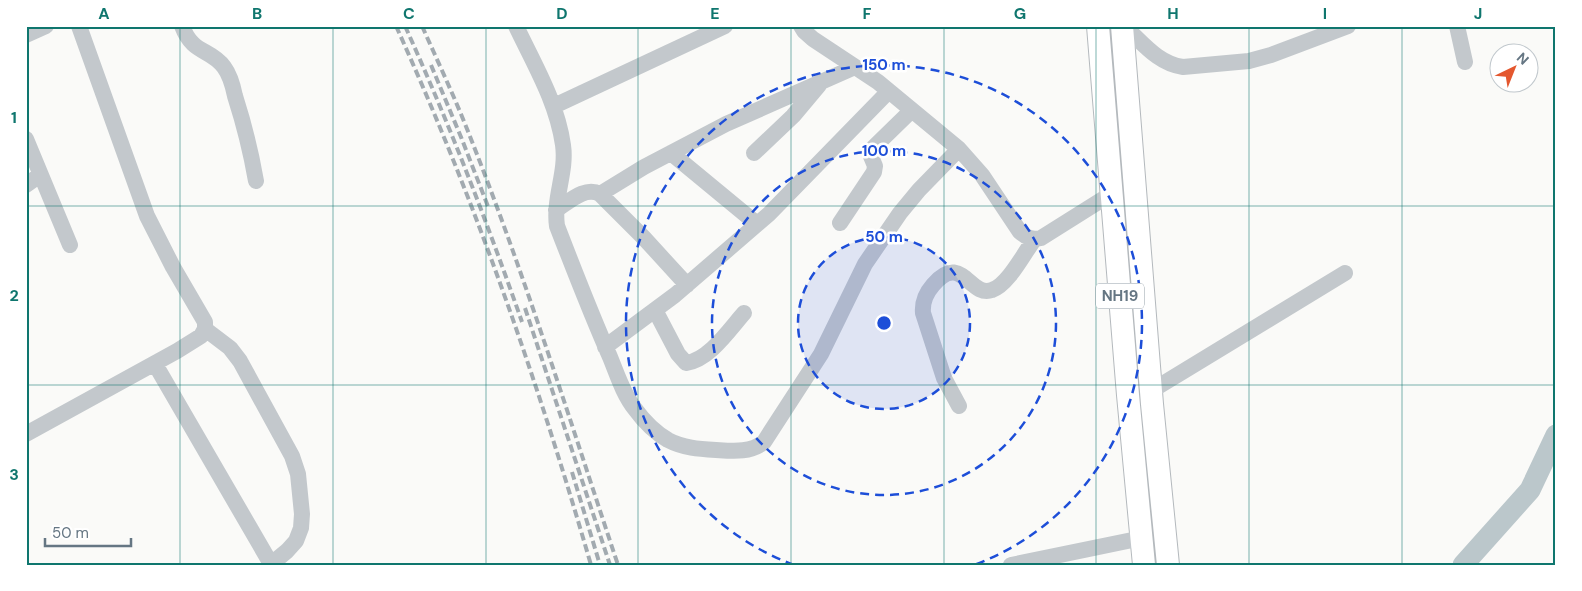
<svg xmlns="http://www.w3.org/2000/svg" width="1582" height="591" font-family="'DM Sans',sans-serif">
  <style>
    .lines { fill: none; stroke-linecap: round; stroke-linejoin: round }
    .river { stroke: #bbc7cb; stroke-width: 21 }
    .highway-casing { stroke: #b4b9bd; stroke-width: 24 }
    .minor { stroke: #c3c8cc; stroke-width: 16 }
    .highway { stroke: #fff; stroke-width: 22 }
    .rail { stroke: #a2aab0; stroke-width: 4; stroke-dasharray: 8 4; stroke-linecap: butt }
    .grid { fill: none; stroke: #0f766e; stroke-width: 1; stroke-opacity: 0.55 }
    .ring { fill: none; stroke: #1d4ed8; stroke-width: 2.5; stroke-dasharray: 9 6 }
    .labels { text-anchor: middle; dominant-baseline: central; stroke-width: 5; stroke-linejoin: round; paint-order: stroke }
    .shield { fill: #fff; stroke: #939fa8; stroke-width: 1 }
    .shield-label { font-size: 15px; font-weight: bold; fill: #657683 }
    .centre { fill: #1d4ed8; stroke: #fff; stroke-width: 2.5 }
    .ring-label { font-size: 15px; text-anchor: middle; font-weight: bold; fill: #1d4ed8; stroke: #fff; stroke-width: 5; stroke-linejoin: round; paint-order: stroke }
    .neatline { fill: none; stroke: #0f766e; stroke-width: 2 }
    .grid-label { font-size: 16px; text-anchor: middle; font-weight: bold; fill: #0f766e }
  </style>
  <rect width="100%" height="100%" fill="#fafaf8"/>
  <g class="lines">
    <path class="river" d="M1463 565 1530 490 1556 435"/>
    <g class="highway-casing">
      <path id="highway" d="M1098 26 1128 395 1144 565
        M1122 26 1152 404 1168 565"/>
    </g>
    <path class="minor" d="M182 26C193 55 210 48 224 67 230 75 233 86 235 96 244 124 251 152 256 181
      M516 26C534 64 557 102 563 145 567 172 553 198 557 226 574 270 591 314 610 357 617 374 623 394 635 409 643 420 656 433 668 440 683 448 699 449 716 450 733 451 750 453 764 442L821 354 865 264 900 213 919 190 959 149
      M801 26 804 31 813 39 878 82 959 149 982 175 1020 232C1027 238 1032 240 1041 238L1111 194
      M1124 26C1142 42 1158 64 1183 67L1249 61 1271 55 1348 26
      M1457 26 1465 62
      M26 35 46 26
      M554 106 725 26
      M26 139 70 245
      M671 153 757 224
      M754 153 793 116 819 85
      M26 185 40 175
      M600 194 644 167 726 124 855 67
      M556 210C570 201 585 186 600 194L644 238 687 285
      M840 223 874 172 875 166 870 154 872 149 912 110
      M655 310 678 354 686 363C709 360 729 330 744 313
      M205 329 230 348 240 361 292 456 298 474 302 514 301 528 296 541 287 551 270 565
      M605 347 675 295 769 214 889 91
      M155 364 271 564
      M1151 391 1345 273
      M959 406 944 378 923 313C922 302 926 293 933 285 962 251 969 298 992 290 1008 285 1024 253 1034 240
      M26 434 177 351 201 336 205 329V322L173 267 147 216 79 26
      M1011 565 1142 538"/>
    <use href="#highway" class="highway"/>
    <path class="rail" d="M396 26C475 200 538 382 591 565
      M405 26C449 123 487 222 522 322
      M422 26C438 62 455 98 469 134 525 275 570 421 618 565
      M431 65 461 137 489 209
      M525 308 610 565
      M572 472 600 565"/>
  </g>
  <path class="grid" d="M180 26V565M333 26V565M486 26V565M638 26V565M791 26V565M944 26V565M1096 26V565M1249 26V565M1402 26V565M26 206H1556M26 385H1556"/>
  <circle cx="884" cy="323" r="86" fill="#1d4ed8" fill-opacity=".12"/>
  <g class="ring">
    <circle cx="884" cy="323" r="86"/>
    <circle cx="884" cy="323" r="172"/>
    <path d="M794 565A258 258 0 1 1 974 565"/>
  </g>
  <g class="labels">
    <rect class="shield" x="1096" y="283.5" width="48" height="25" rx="4"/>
    <g class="shield-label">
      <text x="1120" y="296">NH19</text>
    </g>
  </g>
  <circle cx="884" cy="323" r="8" class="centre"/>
  <g class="ring-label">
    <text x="884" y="70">150 m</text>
    <text x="884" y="156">100 m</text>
    <text x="884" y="242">50 m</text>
  </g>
  <rect width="1582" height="591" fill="none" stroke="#ffffff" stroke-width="55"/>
  <g transform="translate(1514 68) rotate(43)"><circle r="24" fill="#ffffff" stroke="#c1c8cd"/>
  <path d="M0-4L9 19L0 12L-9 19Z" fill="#e4572e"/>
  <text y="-8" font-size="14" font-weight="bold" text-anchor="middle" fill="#657683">N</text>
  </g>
  <path d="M45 538v8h86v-8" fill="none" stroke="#657683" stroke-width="2.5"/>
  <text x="52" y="538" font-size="15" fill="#657683" stroke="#ffffff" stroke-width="4" paint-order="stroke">50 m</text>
  <rect x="28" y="28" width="1526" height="536" class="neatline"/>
  <g class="grid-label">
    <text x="104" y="19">A</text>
    <text x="257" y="19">B</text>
    <text x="409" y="19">C</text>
    <text x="562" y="19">D</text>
    <text x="715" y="19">E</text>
    <text x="867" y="19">F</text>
    <text x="1020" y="19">G</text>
    <text x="1173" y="19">H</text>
    <text x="1325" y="19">I</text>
    <text x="1478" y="19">J</text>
    <text x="14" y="123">1</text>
    <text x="14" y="301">2</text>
    <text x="14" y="480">3</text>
  </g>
</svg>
